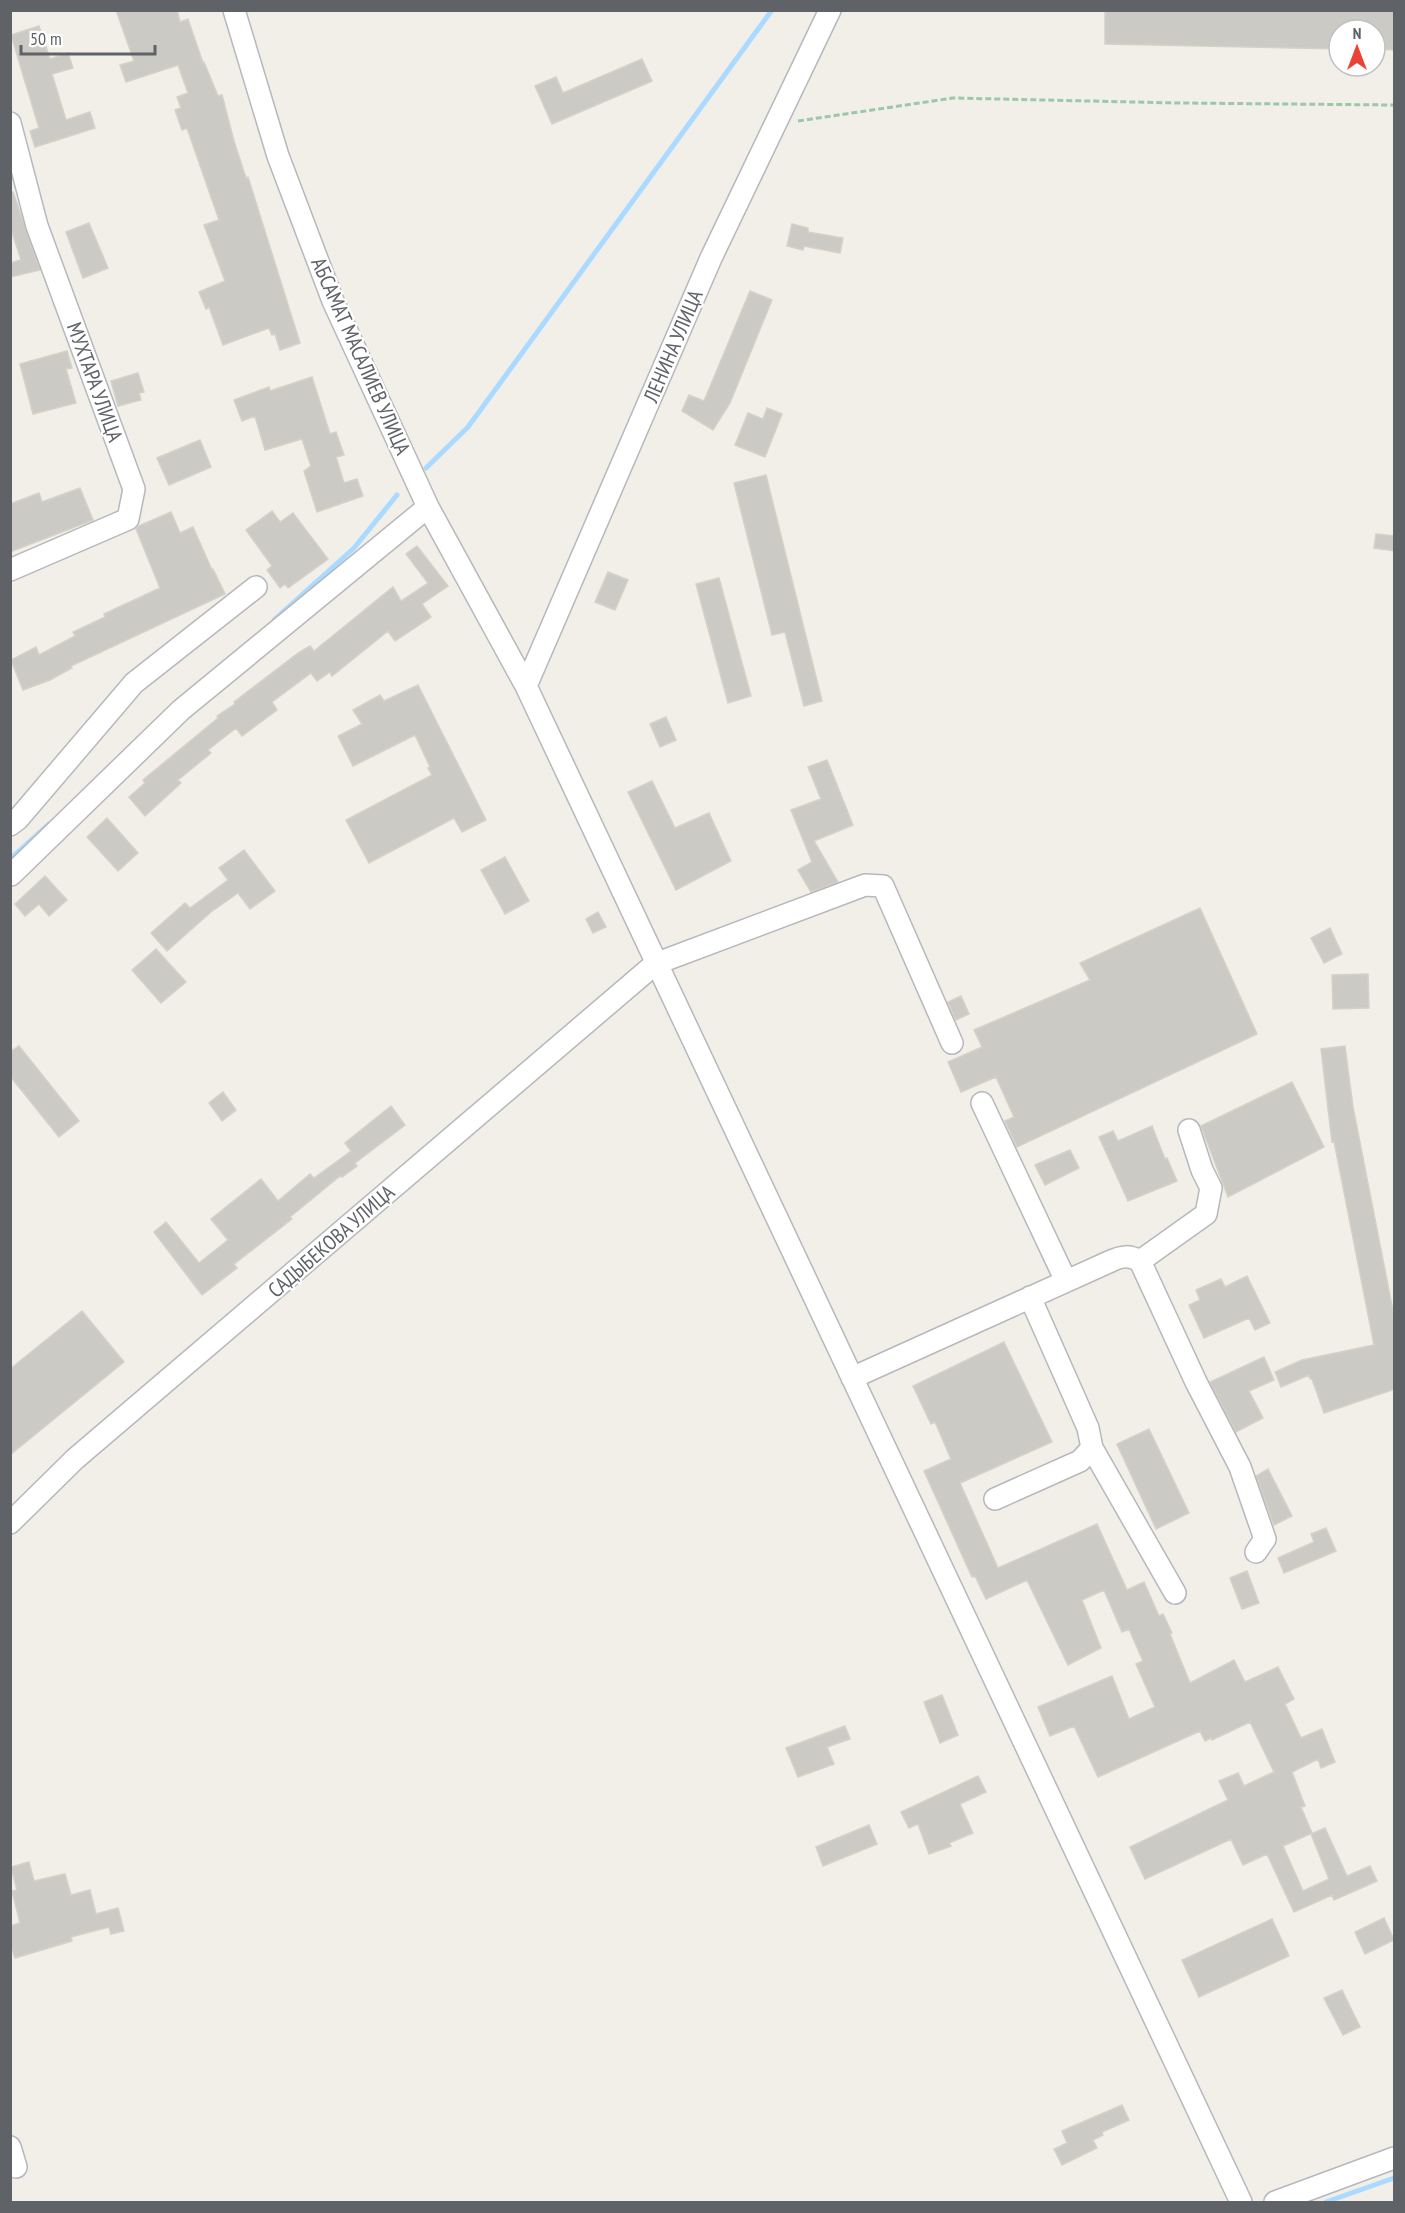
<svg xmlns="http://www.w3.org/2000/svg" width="1405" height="2213" font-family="'PT Sans Narrow',sans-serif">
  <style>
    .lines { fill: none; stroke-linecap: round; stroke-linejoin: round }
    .stream { stroke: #aadaff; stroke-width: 5 }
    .building { fill: #cccac5; stroke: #d6d1c6; stroke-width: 1.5 }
    .minor-casing { stroke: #b5b8bc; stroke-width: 24 }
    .path { stroke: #9cc7a9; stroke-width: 3; stroke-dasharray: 6 3; stroke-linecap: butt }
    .minor { stroke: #fff; stroke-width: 21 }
    .labels { text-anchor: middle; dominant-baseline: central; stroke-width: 4.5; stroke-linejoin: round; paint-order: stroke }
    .street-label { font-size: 21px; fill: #5f6368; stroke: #fff }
  </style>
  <rect width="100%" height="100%" fill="#f1efe8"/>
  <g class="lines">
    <path class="stream" d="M426 468 468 427 772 10
      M274 620 354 548 397 495
      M10 859 49 824
      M1326 2202 1394 2178"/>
  </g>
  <path class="building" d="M116 10H177L180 22 188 19 203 63 204 62 218 96 222 95 234 141 246 178 248 177 300 343 280 350 275 334 272 335 269 328 223 345 209 307 206 309 199 292 225 281 204 225 219 220 187 128 182 130 175 110 181 108 177 97 188 93 178 65 126 82 120 65 134 61Z
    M1105 10H1395V50L1375 49V30H1339V49L1105 44Z
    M39 26 50 59 68 53 73 68 52 74 66 120 90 112 95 128 35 147 30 131 39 128 11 35Z
    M642 59 652 81 552 124 535 86 556 77 563 93Z
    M10 192H13L40 270 10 277V263L21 260 10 226Z
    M89 223 108 268 83 278 66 232Z
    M792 224 808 228V232L843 238 840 253 804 246 803 250 787 246Z
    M750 291 772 300 730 403 713 430 682 411 689 395 704 401Z
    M67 351 72 368 66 369 76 403 33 414 20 364Z
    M138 373 144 392 139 393 141 400 118 406 111 381Z
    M312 377 330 434 336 432 344 455 336 457 344 483 357 479 363 496 317 512 304 471 311 466 302 439 265 450 255 416 242 421 234 400 269 387 270 391Z
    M767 408 782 414 765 457 735 445 748 413 763 419Z
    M200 440 211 467 169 485 157 458Z
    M766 475 822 701 804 706 785 632 772 635 734 483Z
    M80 488 93 520 10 552V504L39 493 42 502Z
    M272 511 280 522 293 513 328 559 288 588 285 584 280 588 267 570 272 566 246 530Z
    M171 512 180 533 193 527 212 570 213 569 225 594 71 666 72 668 50 680 23 690 11 660 36 647 39 655 75 636 73 632 105 617 104 614 160 588 136 529 139 526Z
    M1376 534 1395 536V551L1374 548Z
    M417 546 448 586 422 604 431 617 395 641 388 631 332 676 330 672 317 681 311 673 272 702 277 710 242 736 236 728 208 750 211 753 178 780 181 783 145 816 129 797 145 783 143 780 218 718 217 716 235 704 234 702 298 653 310 646 314 651 393 587 401 601 428 583 406 554Z
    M608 572 628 580 615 610 595 602Z
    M719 578 751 696 728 703 696 584Z
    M418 685 486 820 462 832 454 818 369 863 346 820 432 775 428 768 430 767 415 735 353 766 338 736 362 724 353 710 380 695 384 701Z
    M666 717 676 740 660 747 650 724Z
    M827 760 853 825 814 841 838 882 811 892 798 870 812 862 791 810 821 799 808 767Z
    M652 781 675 828 709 813 731 861 676 890 628 792Z
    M107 818 138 853 118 871 87 837Z
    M244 850 275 891 250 909 238 893 211 912 167 951 151 933 185 903 190 908 228 880 219 868Z
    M505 857 529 901 505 914 481 870Z
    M45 876 67 900 49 916 39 904 25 916 15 904Z
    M1200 908 1257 1034 1017 1147 1005 1121 1014 1117 996 1077 961 1092 948 1062 982 1047 974 1030 1090 980 1080 963Z
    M598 912 606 927 593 933 586 919Z
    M1330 928 1342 954 1324 963 1311 938Z
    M156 949 186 982 161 1003 132 970Z
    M1368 974 1369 1008 1333 1009 1332 975Z
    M961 996 969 1014 956 1020 948 1002Z
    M19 1046 79 1121 59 1137 10 1076V1052Z
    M1345 1046 1353 1107 1395 1321V1389L1324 1413 1312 1379H1310L1309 1375 1281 1387 1275 1372 1302 1360 1374 1345 1334 1141 1332 1142 1321 1049Z
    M1292 1082 1324 1147 1228 1197 1201 1126Z
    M223 1092 236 1110 222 1121 209 1103Z
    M391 1106 405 1125 359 1160 355 1163 357 1166 342 1177 340 1176 290 1217 292 1219 234 1264 237 1268 202 1295 154 1232 166 1222 199 1263 228 1240 211 1219 261 1179 278 1201 310 1174 314 1178 351 1151 345 1143Z
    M1152 1126 1165 1159 1167 1158 1177 1181 1128 1201 1099 1137 1113 1131 1118 1141Z
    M1070 1150 1079 1168 1045 1185 1035 1165Z
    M1247 1276 1270 1323 1255 1330 1249 1318 1204 1338 1189 1305 1200 1300 1196 1290 1221 1279 1225 1287Z
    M82 1311 124 1362 10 1455V1369Z
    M1004 1342 1052 1442 960 1483 998 1568 1097 1524 1127 1590 1144 1582 1159 1616 1163 1614 1172 1633 1170 1634 1190 1683 1234 1660 1245 1682 1278 1667 1294 1699 1285 1704 1301 1738 1322 1729 1335 1762 1321 1768 1318 1759 1292 1772 1305 1806 1301 1807 1312 1833 1283 1846 1303 1891 1329 1879 1311 1834 1325 1828 1347 1876 1370 1866 1377 1881 1334 1900 1332 1895 1294 1912 1267 1854 1243 1865 1231 1839 1145 1879 1130 1847 1228 1800 1219 1781 1238 1773 1244 1786 1274 1772 1250 1722 1212 1740 1211 1738 1205 1741 1200 1731 1098 1777 1074 1726 1050 1736 1038 1707 1112 1676 1129 1719 1155 1707 1136 1664 1143 1661 1129 1629 1122 1632 1104 1590 1082 1600 1101 1648 1068 1665 1027 1580 986 1599 975 1576 972 1577 924 1471 951 1459 935 1422 931 1424 913 1386Z
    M1264 1357 1274 1380 1249 1391 1263 1418 1236 1432 1210 1382Z
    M1149 1429 1189 1513 1156 1529 1117 1444Z
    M1268 1469 1292 1516 1274 1525 1256 1476Z
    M1326 1528 1336 1551 1284 1573 1278 1558 1314 1542 1311 1534Z
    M1247 1571 1259 1603 1242 1609 1230 1578Z
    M942 1695 958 1735 940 1743 924 1702Z
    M845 1726 850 1739 827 1747 834 1764 798 1777 786 1748Z
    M978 1776 986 1792 960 1804 973 1833 949 1843 951 1846 929 1854 918 1824 909 1828 901 1812Z
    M869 1825 877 1844 823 1866 816 1847Z
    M29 1862 34 1881 65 1874 71 1895 90 1890 96 1914 118 1908 124 1931 111 1934 109 1927 71 1937 72 1941 15 1958 10 1943V1926L20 1923 12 1891 17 1890 11 1867Z
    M1384 1918 1394 1940 1365 1954 1355 1932Z
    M1272 1919 1289 1956 1199 1997 1182 1960Z
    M1342 1990 1360 2027 1343 2035 1324 1998Z
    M1122 2105 1129 2120 1102 2132 1103 2135 1093 2140 1097 2148 1062 2165 1054 2149 1067 2143 1062 2131Z"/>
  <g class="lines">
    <g class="minor-casing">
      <path id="minor" d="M234 10 278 156 333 301 428 507 526 686 1241 2202
        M10 123 37 226 134 489 128 519 10 570
        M526 686 711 258 830 10
        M10 825 18 819 134 683 256 587
        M11 875 181 710 428 507
        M982 1103 1066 1281
        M1140 1261 1206 1214 1211 1188 1202 1170 1189 1130
        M852 1378 1111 1261C1122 1256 1129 1255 1140 1261L1196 1382 1240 1467 1265 1539 1256 1552
        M1092 1448 1175 1593
        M995 1499 1080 1461 1092 1448 1088 1428 1030 1297
        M10 1523 75 1459 655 964 865 885 883 886 952 1043
        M10 2147 16 2167
        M1275 2202 1394 2158"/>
    </g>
    <path class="path" d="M798 121 953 98 1179 103 1394 105"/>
    <use href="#minor" class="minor"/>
  </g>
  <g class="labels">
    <g class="street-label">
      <text transform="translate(673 346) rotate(-67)">ЛЕНИНА УЛИЦА</text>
      <text transform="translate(361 356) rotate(66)">АБСАМАТ МАСАЛИЕВ УЛИЦА</text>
      <text transform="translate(95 382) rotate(70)">МУХТАРА УЛИЦА</text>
      <text transform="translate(331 1241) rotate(-41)">САДЫБЕКОВА УЛИЦА</text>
    </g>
  </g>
  <rect width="1405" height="2213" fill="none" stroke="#5f6368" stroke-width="24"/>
  <g transform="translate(1357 48)"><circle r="28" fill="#ffffff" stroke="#bfc1c3" stroke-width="1.5"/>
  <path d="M0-4.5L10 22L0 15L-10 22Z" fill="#ea4335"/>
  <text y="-9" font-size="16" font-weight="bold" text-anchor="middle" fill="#5f6368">N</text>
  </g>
  <path d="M21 45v9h134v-9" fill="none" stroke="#5f6368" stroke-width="3"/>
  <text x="30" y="45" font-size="18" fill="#5f6368" stroke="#ffffff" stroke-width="4.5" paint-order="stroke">50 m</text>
</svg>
